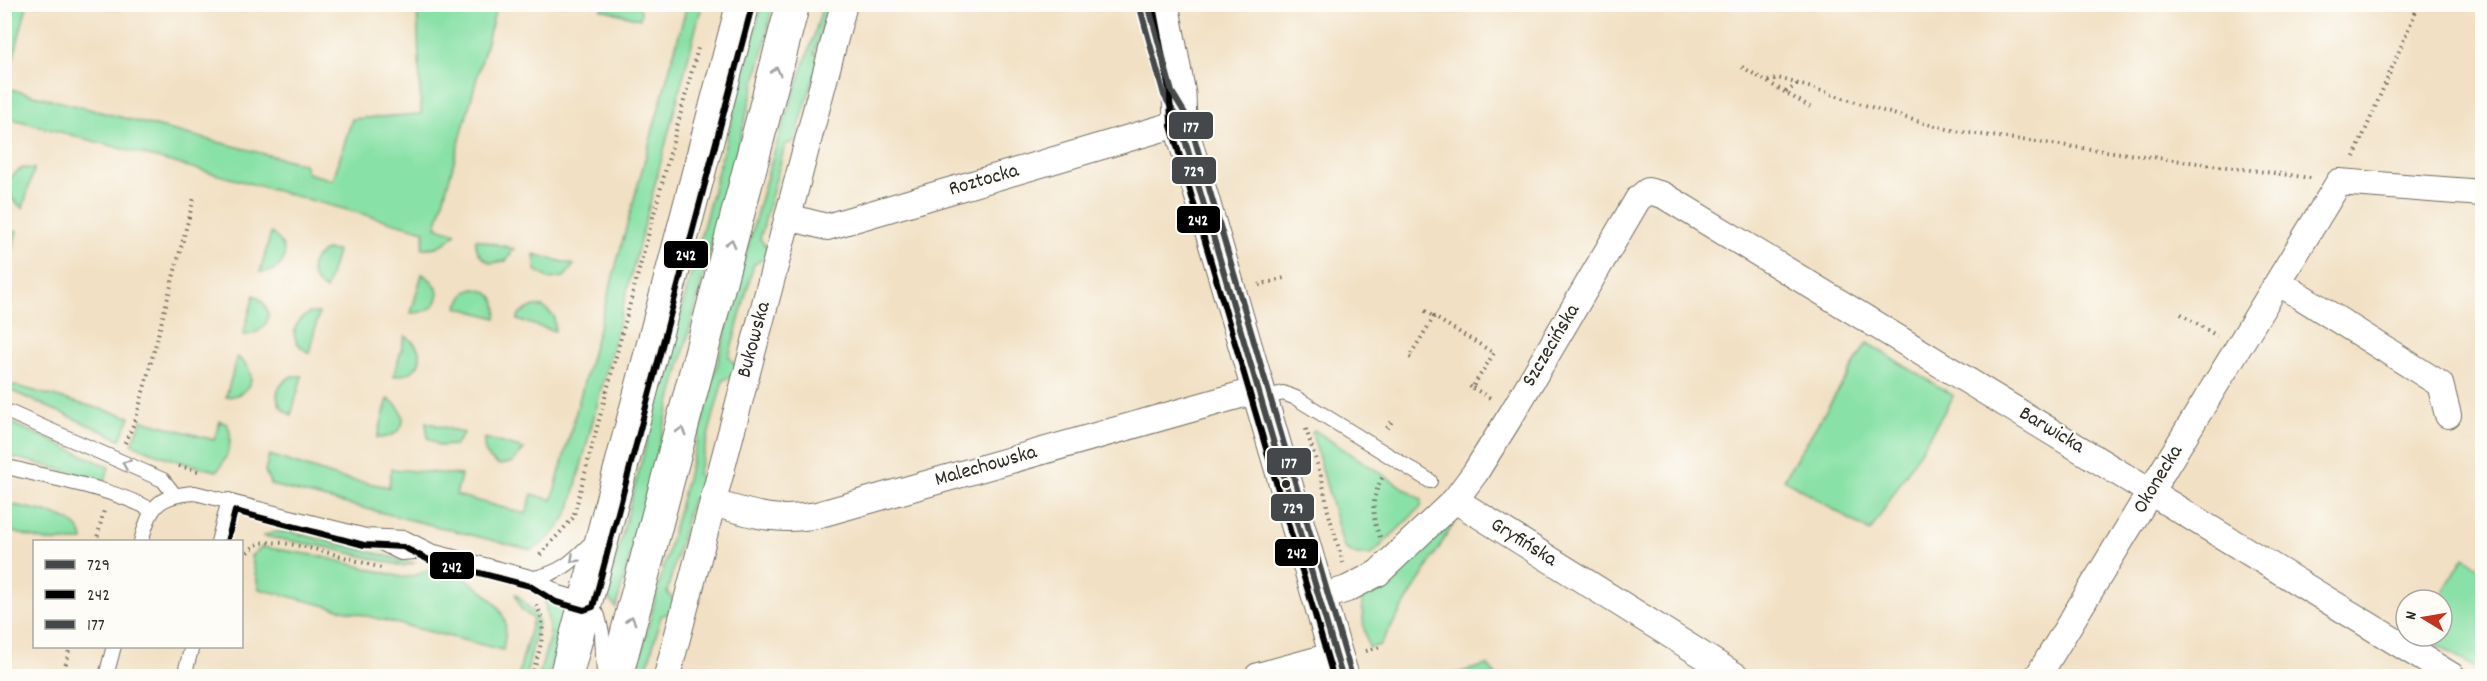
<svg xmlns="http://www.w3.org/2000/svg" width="2487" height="681" font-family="Dekko,sans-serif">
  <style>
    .green { fill: #88e1a6; stroke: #5a8668; stroke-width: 1.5 }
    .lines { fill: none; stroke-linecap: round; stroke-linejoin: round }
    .service-casing { stroke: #706a60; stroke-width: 16 }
    .minor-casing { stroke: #706a60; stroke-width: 28 }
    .tertiary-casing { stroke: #706a60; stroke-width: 35 }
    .secondary-casing { stroke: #706a60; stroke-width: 35 }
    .path { stroke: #706a60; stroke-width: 4; stroke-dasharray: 1.5 4.5; stroke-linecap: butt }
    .service { stroke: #fff; stroke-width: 14 }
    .minor { stroke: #fff; stroke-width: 26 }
    .tertiary { stroke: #fff; stroke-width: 33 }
    .secondary { stroke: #fff; stroke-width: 33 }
    .bus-1-casing { stroke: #fdfcf7; stroke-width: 10 }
    .bus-2-casing { stroke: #fdfcf7; stroke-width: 10 }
    .bus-3-casing { stroke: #fdfcf7; stroke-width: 10 }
    .bus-1 { stroke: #45484a; stroke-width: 6 }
    .bus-2 { stroke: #000; stroke-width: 6 }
    .bus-3 { stroke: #45484a; stroke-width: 6 }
    .oneway { stroke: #a0a0a0 }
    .bus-dot { fill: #2b2b2b; stroke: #fdfcf7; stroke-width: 2 }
    .labels { text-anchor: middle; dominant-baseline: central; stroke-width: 4.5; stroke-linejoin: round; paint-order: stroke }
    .street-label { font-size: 21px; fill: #2b2b2b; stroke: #fdfcf7 }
    .line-badge { stroke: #fdfcf7; stroke-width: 2 }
    .badge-label { font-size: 16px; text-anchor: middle; font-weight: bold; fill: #fff }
  </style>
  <rect width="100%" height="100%" fill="#fdfcf7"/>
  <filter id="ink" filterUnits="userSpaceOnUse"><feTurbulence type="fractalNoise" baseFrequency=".0167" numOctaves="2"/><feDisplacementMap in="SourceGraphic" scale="12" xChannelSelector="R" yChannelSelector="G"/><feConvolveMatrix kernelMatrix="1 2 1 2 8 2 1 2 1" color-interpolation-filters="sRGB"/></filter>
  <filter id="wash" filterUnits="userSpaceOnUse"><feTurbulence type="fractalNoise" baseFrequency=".008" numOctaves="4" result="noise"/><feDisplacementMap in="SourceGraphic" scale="24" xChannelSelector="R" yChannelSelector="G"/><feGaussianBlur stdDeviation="1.35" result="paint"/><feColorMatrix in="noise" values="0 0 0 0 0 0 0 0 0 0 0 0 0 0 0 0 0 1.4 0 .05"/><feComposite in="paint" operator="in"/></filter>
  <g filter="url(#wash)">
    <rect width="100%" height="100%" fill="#f1e0c3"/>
    <path class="green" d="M604 4 638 5 641 11 640 19 601 9Z
      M762 4 772 5 766 40 616 608 606 596Z
      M463 5H497L436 227 456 233C446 244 437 249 422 248L425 231 5 117V5H27L6 88 304 164 307 173 333 180 352 119 421 114 417 5Z
      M687 5H702L570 508C563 525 547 543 531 550L271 485 265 471 269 455 341 478 389 487 391 469 461 475 456 495 526 514 532 494 552 500Z
      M823 5H829L814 54 820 55 795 141 785 145 760 239 768 249 765 258 754 264 729 357 737 367 735 375 723 380 698 474 706 485 704 493 692 499 667 592 675 602 673 611 661 616 645 676H635L759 205 777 142 814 36Z
      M23 168 34 169 23 208C3 196 2 179 23 168Z
      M6 230 17 231 6 270 4 231Z
      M271 233C293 248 287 272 260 272Z
      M476 239 514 249 506 261 491 263C480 257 475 251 476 239Z
      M326 250 337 251 326 290C307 278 306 261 326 250Z
      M534 254 574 265 564 277 549 279 536 270Z
      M422 274C448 288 441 313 411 313Z
      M474 289C492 290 499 301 496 318L457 307 466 292Z
      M254 295C277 309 270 334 243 335Z
      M534 306 543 307 554 316 555 331 517 320 520 313Z
      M309 313H319L309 353C289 341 290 325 309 313Z
      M405 336C430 351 422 375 394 376Z
      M1867 343 1954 396 1870 532 1784 479Z
      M237 357C260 372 253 395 226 397Z
      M292 376H302L291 415C272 404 273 387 292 376Z
      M5 383 130 417 120 439 5 388Z
      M388 399C413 413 405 438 377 438Z
      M5 420 109 467 105 481 5 455Z
      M142 420 214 440 220 421 227 424C235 438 227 460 217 471 187 465 160 457 132 444Z
      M426 422 464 433 455 445 440 446 428 438Z
      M1314 430 1422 500 1421 507 1371 555H1357L1344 548 1312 433Z
      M484 438 524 449 513 462 499 465C487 458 483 452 484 438Z
      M4 503C27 509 83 513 83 541H47L5 530Z
      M1452 522 1454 523 1380 645 1369 648 1364 628 1361 596 1385 582 1445 526Z
      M276 532H291L414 563 403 566 321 546 262 536Z
      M262 547 319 556 401 577C415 579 424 569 437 569 460 570 500 600 505 622 507 632 504 641 503 650L259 589 251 556Z
      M2464 557 2482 569V672L2424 636H2442V600H2438Z
      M515 593 534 613 538 622 526 676H518L533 619 521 609Z
      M545 601 563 606 566 610 548 676H539L550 635Z
      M1487 665 1497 676H1446Z"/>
  </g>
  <g filter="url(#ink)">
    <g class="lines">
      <g class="service-casing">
        <path id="service" d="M1261 399 1283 393 1296 398 1430 481
          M4 410 163 480 174 494
          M4 466C52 479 109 487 152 510
          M371 538 401 553 429 551
          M141 542C150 506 158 495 195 493L366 536 405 538 431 551 534 578 559 593 586 601 598 616 602 633 604 676
          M218 542 229 500
          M534 578C564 572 573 560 594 540
          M106 676 114 646
          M184 676 192 646"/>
      </g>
      <g class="minor-casing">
        <path id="minor" d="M788 217 827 227 1180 123
          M2278 282 2440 384 2448 415
          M1455 500 1736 676
          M713 503C753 514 775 523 817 515L1258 390
          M1319 598 1347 589 1378 573 1455 500 1475 473 1513 412 1638 199 1648 191 1663 195 2452 676
          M667 676 844 4
          M1258 676 1335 655
          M2038 676 2339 182 2482 193"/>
      </g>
      <g class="tertiary-casing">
        <path id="tertiary" d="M1162 4 1179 94 1180 123 1342 676"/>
      </g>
      <g class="secondary-casing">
        <path id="secondary" d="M566 676 743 4
          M616 676 793 4"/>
      </g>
      <path class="path" d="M1742 67 1810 107
        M1768 81 1778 78C1840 95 1899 119 1961 132L2311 178
        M1786 92 1798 84
        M2354 157 2419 4
        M1259 285 1288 277
        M1425 311 1434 317
        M2181 314 2217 336
        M1411 358 1409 357 1434 317 1494 353 1472 388 1467 384
        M1473 388 1492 399
        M1387 428 1393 420
        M1306 429 1322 479 1328 511 1343 563
        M125 443 136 419 194 198
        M179 466 198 471
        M1380 537C1370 515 1372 496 1383 476
        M96 542 104 510
        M242 555C249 553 253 545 261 543 286 538 354 560 381 568
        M540 555 573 518 698 48
        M1366 651 1381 647
        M50 674 60 676
        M63 676 70 646
        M532 676C538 653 550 627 536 605"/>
      <use href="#service" class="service"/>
      <use href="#minor" class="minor"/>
      <use href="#tertiary" class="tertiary"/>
      <use href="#secondary" class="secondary"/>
      <g class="bus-1-casing">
        <path id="bus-1" d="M1139 4 1164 95 1180 123 1342 676"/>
      </g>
      <g class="bus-2-casing">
        <path id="bus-2" d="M1153 6 1170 95 1171 126 1333 676
          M227 542 235 511 364 545 403 547 429 560 530 586 556 602 584 610 593 607 752 6"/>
      </g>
      <g class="bus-3-casing">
        <path id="bus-3" d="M1148 4 1172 92 1189 120 1351 673"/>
      </g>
      <use href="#bus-1" class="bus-1"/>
      <use href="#bus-2" class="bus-2"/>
      <use href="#bus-3" class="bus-3"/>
    </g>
    <defs><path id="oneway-chevron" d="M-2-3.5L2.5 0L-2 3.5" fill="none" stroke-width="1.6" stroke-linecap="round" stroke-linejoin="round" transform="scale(1.5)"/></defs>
    <g class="oneway">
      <use href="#oneway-chevron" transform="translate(776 71) rotate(-76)"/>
      <use href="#oneway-chevron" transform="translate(731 243) rotate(-75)"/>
      <use href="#oneway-chevron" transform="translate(681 431) rotate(-75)"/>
      <use href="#oneway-chevron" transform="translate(126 464) rotate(-156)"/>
      <use href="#oneway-chevron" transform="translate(574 559) rotate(137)"/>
      <use href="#oneway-chevron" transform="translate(631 620) rotate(-75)"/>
    </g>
  </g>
  <circle class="bus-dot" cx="1286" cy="484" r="5"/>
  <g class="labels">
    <g class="street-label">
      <text transform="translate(984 181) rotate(-16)">Roztocka</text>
      <text transform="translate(755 340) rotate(-75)">Bukowska</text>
      <text transform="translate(1552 346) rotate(-59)">Szczecińska</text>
      <text transform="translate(2051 431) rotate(31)">Barwicka</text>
      <text transform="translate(986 467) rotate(-16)">Malechowska</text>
      <text transform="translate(2159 480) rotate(-59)">Okonecka</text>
      <text transform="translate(1523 543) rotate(32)">Gryfińska</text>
    </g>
  </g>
  <g class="line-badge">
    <rect x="1168" y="111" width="46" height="29" rx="6" fill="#45484a"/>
    <rect x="1171" y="156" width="46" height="29" rx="6" fill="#45484a"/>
    <rect x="1176" y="205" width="45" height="29" rx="6" fill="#000"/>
    <rect x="663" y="240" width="46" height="29" rx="6" fill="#000"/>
    <rect x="1266" y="447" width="46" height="29" rx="6" fill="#45484a"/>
    <rect x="1270" y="493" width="45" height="29" rx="6" fill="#45484a"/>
    <rect x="1274" y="538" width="45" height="29" rx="6" fill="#000"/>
    <rect x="429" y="551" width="46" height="29" rx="6" fill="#000"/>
  </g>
  <g class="badge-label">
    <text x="1191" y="132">177</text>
    <text x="1194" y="176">729</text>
    <text x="1198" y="225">242</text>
    <text x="686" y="260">242</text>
    <text x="1289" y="468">177</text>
    <text x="1293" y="513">729</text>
    <text x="1297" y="558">242</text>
    <text x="452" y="572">242</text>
  </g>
  <rect width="2487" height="681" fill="none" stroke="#fdfcf7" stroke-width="24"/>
  <rect x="33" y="540" width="210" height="108" fill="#fdfcf7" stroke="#a9a8a5" stroke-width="1.5"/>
  <rect x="45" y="560" width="30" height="9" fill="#45484a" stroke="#a9a8a5" stroke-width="1.5"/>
  <text x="87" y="570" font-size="18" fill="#2b2b2b">729</text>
  <rect x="45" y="590" width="30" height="9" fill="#000000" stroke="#a9a8a5" stroke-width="1.5"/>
  <text x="87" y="600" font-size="18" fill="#2b2b2b">242</text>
  <rect x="45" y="620" width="30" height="9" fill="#45484a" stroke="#a9a8a5" stroke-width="1.5"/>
  <text x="87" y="630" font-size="18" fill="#2b2b2b">177</text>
  <g transform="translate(2424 618) rotate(281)"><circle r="28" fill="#fdfcf7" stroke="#a9a8a5" stroke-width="1.5"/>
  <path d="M0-4.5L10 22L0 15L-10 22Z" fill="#c8321e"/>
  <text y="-9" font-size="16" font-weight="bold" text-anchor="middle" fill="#2b2b2b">N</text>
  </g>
</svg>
